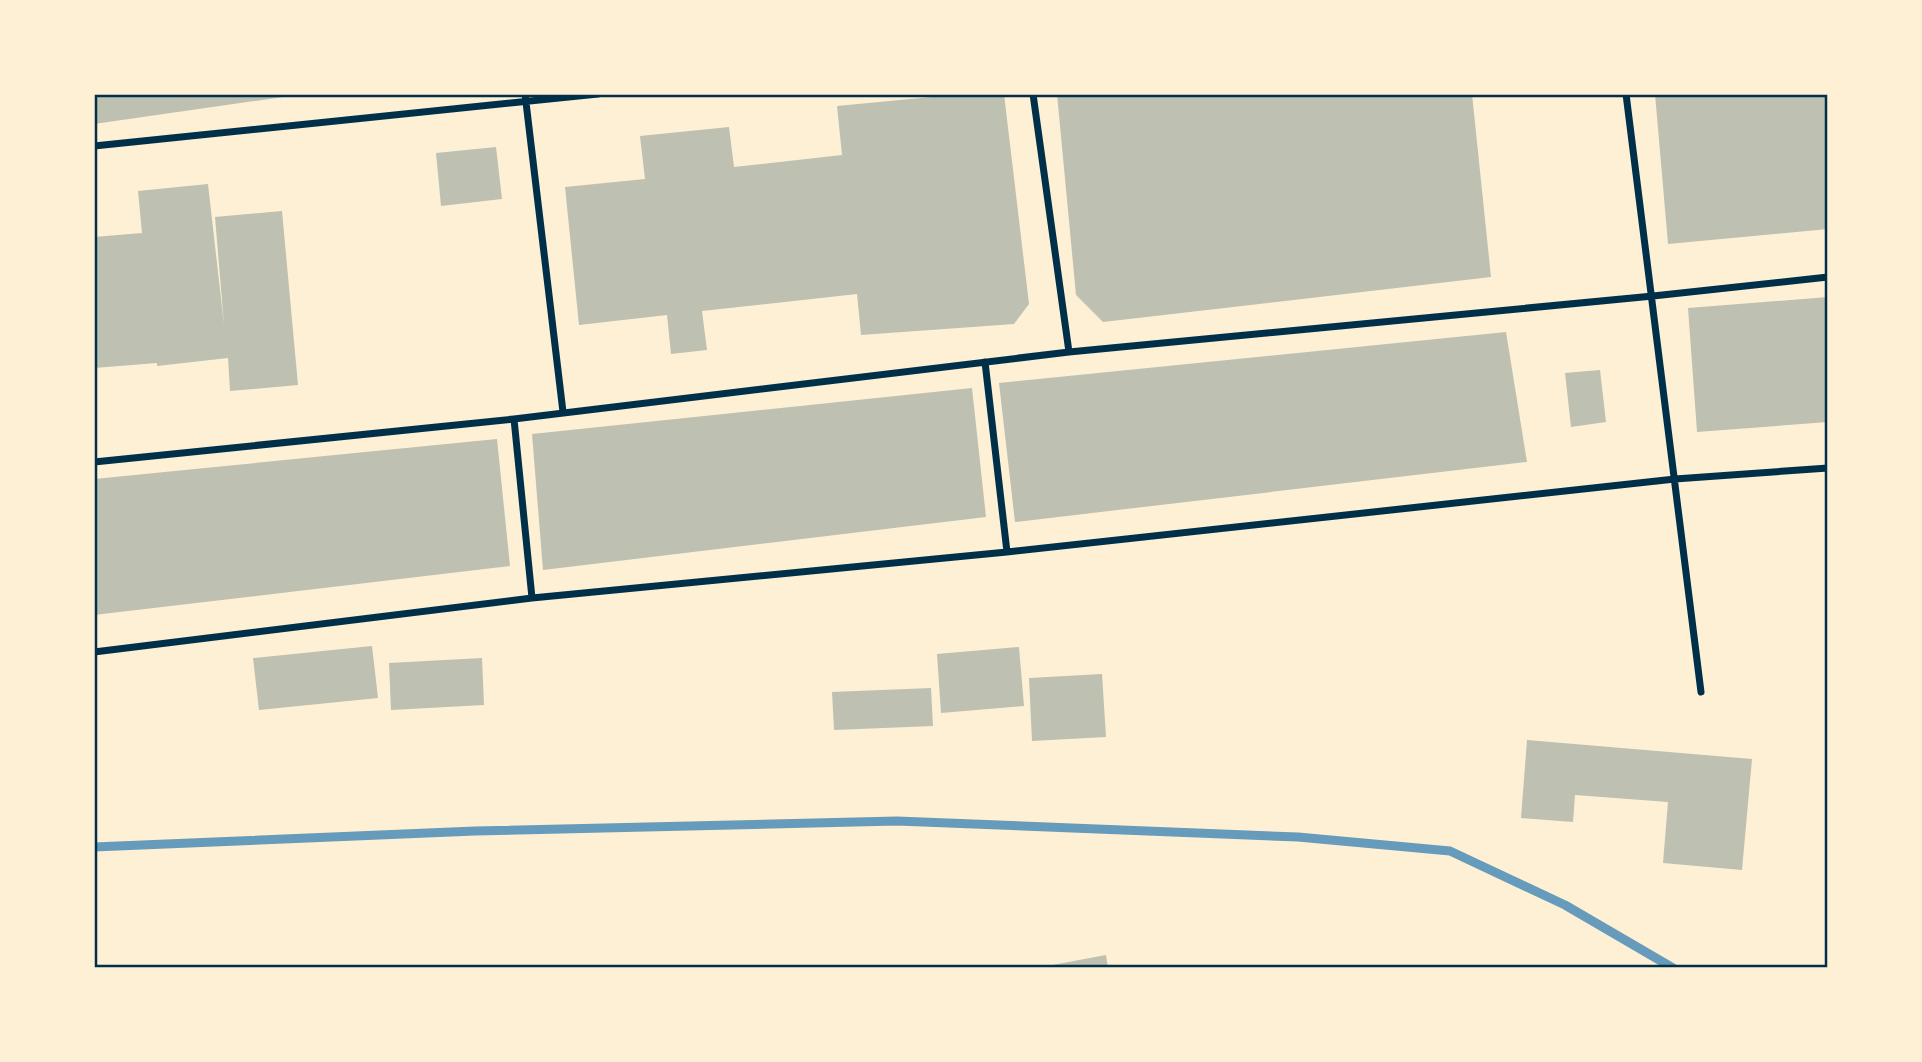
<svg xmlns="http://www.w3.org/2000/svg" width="1922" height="1062" font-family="'Open Sans',sans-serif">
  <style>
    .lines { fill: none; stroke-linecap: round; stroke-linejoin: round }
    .stream { stroke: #669bbc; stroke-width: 9 }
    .building { fill: #bec0b2 }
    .minor { stroke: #003049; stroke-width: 7 }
    .neatline { fill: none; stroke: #003049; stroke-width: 2.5 }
  </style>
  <rect width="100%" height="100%" fill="#fdf0d5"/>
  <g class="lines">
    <path class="stream" d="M94 847 475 831 897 821 1298 837 1450 851 1565 905 1673 968"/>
  </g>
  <path class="building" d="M94 94H290V96L94 124Z
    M963 94H1004L1029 304 1014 324 861 335 857 294 702 311 707 350 671 354 667 315 579 325 565 187 645 179 640 136 729 127 734 167 842 155 837 106Z
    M1057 94H1472L1491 277 1103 322 1076 295Z
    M1655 94H1828V229L1668 244Z
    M496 147 502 199 441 206 436 153Z
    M208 184 224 325 215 217 282 211 298 385 230 391 228 358 157 366V363L94 368V237L142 233 138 191Z
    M1828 297V422L1697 432 1688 308Z
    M1506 332 1527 462 1015 522 999 383Z
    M1600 370 1606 422 1571 427 1565 373Z
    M972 388 986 517 543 570 532 434Z
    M497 439 510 566 94 615V479Z
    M372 646 378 698 259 710 253 658Z
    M1019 647 1024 706 941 713 937 654Z
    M482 658 484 705 391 710 389 663Z
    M1102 674 1106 737 1032 741 1029 678Z
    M931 688 933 726 834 730 832 692Z
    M1527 740 1752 759 1742 870 1663 863 1668 802 1575 795 1573 822 1521 818Z
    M1106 955 1108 968H1047V966Z"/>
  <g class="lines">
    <path class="minor" d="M525 94 563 412
      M1033 94 1069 352
      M1626 94 1701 692
      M94 146 598 94
      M985 362 1007 552
      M514 419 532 598
      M94 462 514 419 1069 352 1653 296 1828 277
      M94 652 532 598 1007 552 1675 479 1828 468"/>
  </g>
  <rect width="1922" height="1062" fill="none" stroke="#fdf0d5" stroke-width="192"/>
  <rect x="96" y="96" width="1730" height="870" class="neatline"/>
</svg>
